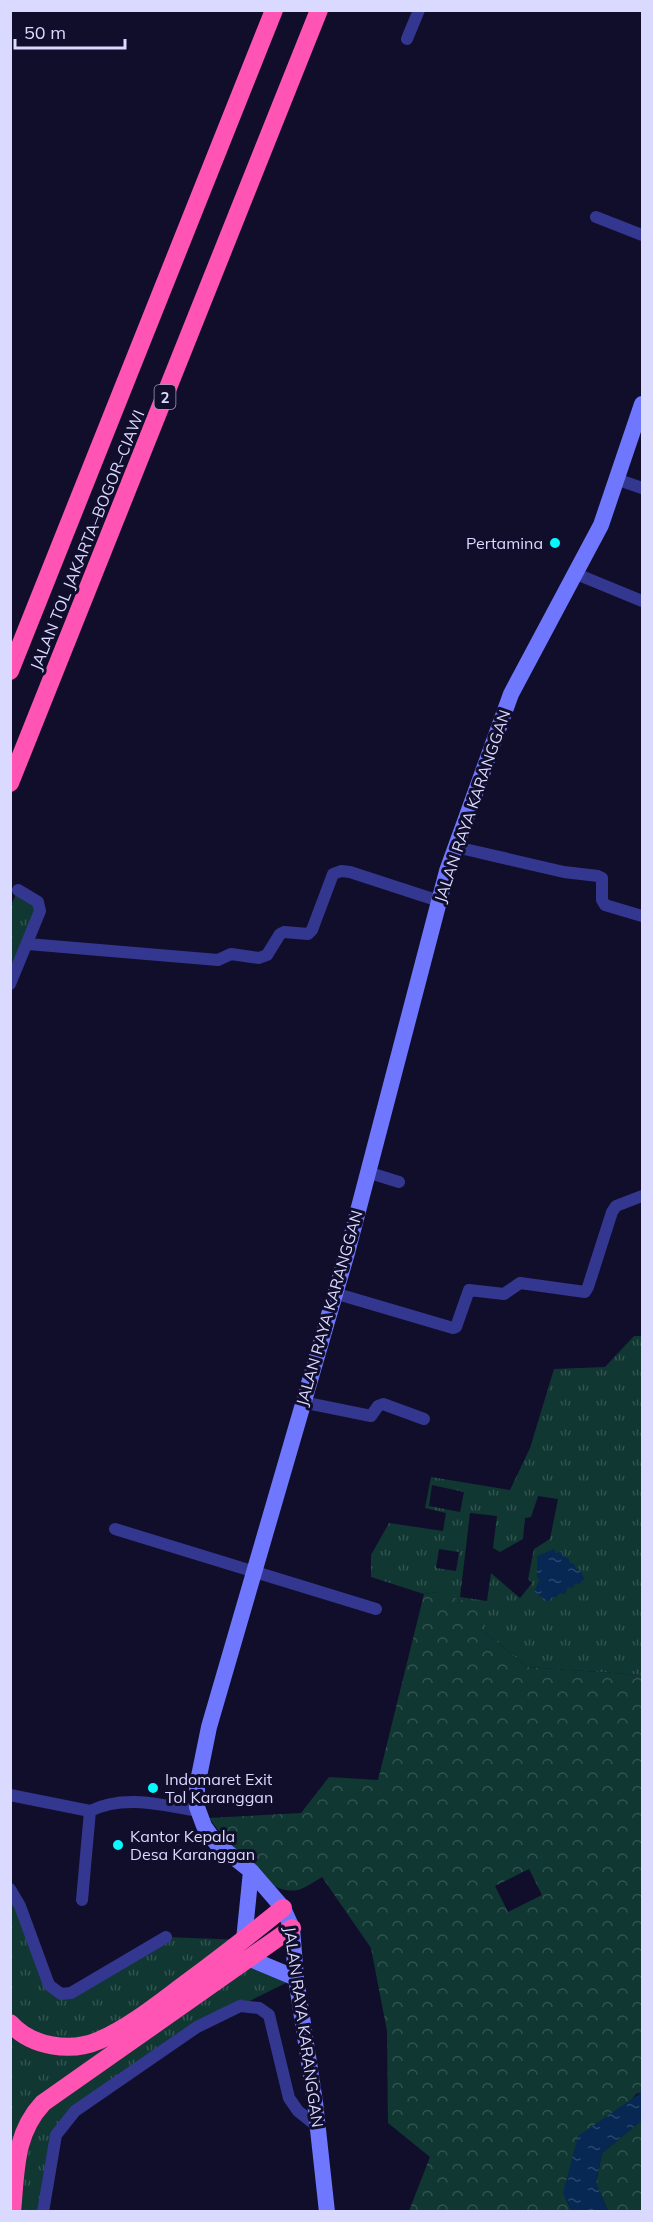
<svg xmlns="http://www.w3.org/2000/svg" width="653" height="2222" font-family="Mulish,sans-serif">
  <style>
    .grass { fill: url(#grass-tufts); fill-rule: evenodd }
    .forest { fill: url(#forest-crowns); fill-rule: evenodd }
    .water { fill: url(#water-ripples) }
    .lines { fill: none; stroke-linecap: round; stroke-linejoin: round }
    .street { stroke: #343790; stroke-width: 12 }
    .secondary { stroke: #7077ff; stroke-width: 16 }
    .highway { stroke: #ff54b3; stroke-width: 18 }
    .poi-dot { fill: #05f9ff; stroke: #110e2c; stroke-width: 2 }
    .labels { text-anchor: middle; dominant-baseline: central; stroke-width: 6; stroke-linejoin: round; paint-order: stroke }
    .shield { fill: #110e2c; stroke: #9e9cc0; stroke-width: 1.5 }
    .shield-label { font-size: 15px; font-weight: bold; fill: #dad9ff }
    .street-label { font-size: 16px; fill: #dad9ff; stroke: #110e2c }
    .poi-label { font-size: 16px; fill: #dad9ff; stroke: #110e2c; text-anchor: start }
  </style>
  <defs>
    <pattern id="grass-tufts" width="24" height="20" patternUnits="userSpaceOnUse" patternTransform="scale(1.5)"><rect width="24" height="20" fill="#103732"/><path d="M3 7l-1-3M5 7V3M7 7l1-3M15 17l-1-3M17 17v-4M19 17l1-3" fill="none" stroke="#325351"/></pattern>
    <pattern id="forest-crowns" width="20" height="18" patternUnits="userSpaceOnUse" patternTransform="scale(1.5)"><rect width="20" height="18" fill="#103732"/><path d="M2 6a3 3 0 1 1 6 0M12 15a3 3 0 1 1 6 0" fill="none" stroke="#325351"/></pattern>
    <pattern id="water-ripples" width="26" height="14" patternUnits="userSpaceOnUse" patternTransform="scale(1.5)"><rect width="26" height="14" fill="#062852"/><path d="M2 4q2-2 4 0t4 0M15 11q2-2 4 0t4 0" fill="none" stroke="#2a476c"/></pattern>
  </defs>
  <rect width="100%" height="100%" fill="#110e2c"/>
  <path class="grass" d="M18 890 38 902 11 984V905Z
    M634 1336H642V1675L527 1667 437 1592 424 1594 371 1577V1555L389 1523 443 1531 446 1513 425 1508 431 1477 510 1490 530 1448 554 1369 605 1367ZM432 1485 464 1492 460 1512 429 1506ZM538 1496 558 1499 550 1539 534 1549 528 1579 532 1583 520 1598 491 1573 487 1601 460 1597 470 1513 497 1516 493 1548 500 1552 523 1539 525 1518 531 1517ZM439 1549 459 1552 456 1571 436 1568ZM537 1556 563 1558 576 1570 552 1596 534 1592 540 1580 537 1577Z
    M10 1889 35 1947 61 1994 166 1937 244 1940 100 2041 114 2054 248 1958 296 1978 197 2027 74 2111 56 2135 43 2211H11Z"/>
  <path class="forest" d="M437 1592 485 1608V1632L527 1667 642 1675V2092L636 2094 564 2193 571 2211H409L430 2157 388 2123 387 2031 371 1948 322 1877C315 1881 308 1886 301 1889 267 1901 227 1841 209 1818L301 1813 329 1777 378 1780 424 1594ZM529 1869 542 1895 508 1912 495 1886Z
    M642 2120V2211H608L596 2183 602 2153Z"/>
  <path class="water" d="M554 1549 556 1553 561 1552 563 1557 568 1558 570 1563 574 1564 576 1569 580 1570 584 1579 579 1584 575 1583 573 1588 568 1587 565 1594 560 1593 556 1597H552L549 1602 534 1592 540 1580 537 1577V1556Z
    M642 2092V2120L602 2153 596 2183 608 2211H571L563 2193 578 2136Z"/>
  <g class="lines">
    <path class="street" d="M407 39 419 10
      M596 217 642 235
      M616 479 642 488
      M574 573 642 601
      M456 847 564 872 598 876 602 878V900L605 905 642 916
      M28 944 218 960 231 954 259 958 267 955 280 934 284 932 308 934 312 930 333 874 341 871 350 872 439 901
      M10 984 40 911 38 902 18 890
      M367 1172 399 1182
      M334 1293 453 1328 456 1327 469 1290 504 1294 520 1283 585 1292 588 1287 612 1212 616 1206 642 1196
      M302 1402 371 1416 378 1406 383 1404 424 1419
      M115 1529 376 1609
      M10 1795 90 1811C124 1794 162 1805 198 1811
      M10 1889 20 1906 49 1985 61 1994 71 1993 166 1937
      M82 1900 90 1811
      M43 2212 56 2135 75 2111 197 2027 240 2006 259 2008 269 2015 289 2098 298 2111 318 2127"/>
    <path class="secondary" d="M244 1940 251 1871
      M248 1958 296 1978
      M327 2212 315 2102 296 1978 292 1928 283 1908 251 1871 216 1843 204 1826 197 1807V1786L209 1727 347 1253 447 871 511 694 601 525 642 404"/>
    <path class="highway" d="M10 671 274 10
      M10 783 319 10
      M10 2023C31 2047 71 2053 100 2040 128 2028 157 2005 181 1987 216 1961 250 1935 283 1908
      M12 2212C16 2171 14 2134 43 2103L292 1928"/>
  </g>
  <g class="poi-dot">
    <circle cx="555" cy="543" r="6"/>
    <circle cx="153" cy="1788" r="6"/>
    <circle cx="118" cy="1845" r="6"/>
  </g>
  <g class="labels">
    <rect class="shield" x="154.5" y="385" width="21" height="24" rx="4.5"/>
    <g class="shield-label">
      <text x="165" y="397">2</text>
    </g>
    <g class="street-label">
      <text transform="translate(87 540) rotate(-68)">JALAN TOL JAKARTA–BOGOR–CIAWI</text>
      <text transform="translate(472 806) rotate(-71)">JALAN RAYA KARANGGAN</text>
      <text transform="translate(329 1308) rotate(-74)">JALAN RAYA KARANGGAN</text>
      <text transform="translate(304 2027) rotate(82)">JALAN RAYA KARANGGAN</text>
    </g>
    <g class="poi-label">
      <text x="543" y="543" text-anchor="end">Pertamina</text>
      <text x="165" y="1779">Indomaret Exit<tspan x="165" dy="18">Tol Karanggan</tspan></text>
      <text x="130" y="1836">Kantor Kepala<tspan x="130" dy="18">Desa Karanggan</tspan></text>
    </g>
  </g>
  <rect width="653" height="2222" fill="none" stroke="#dad9ff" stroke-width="24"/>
  <path d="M15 39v9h110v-9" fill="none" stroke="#dad9ff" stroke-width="3"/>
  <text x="24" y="39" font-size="18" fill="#dad9ff" stroke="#110e2c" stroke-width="4.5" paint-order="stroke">50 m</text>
</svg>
